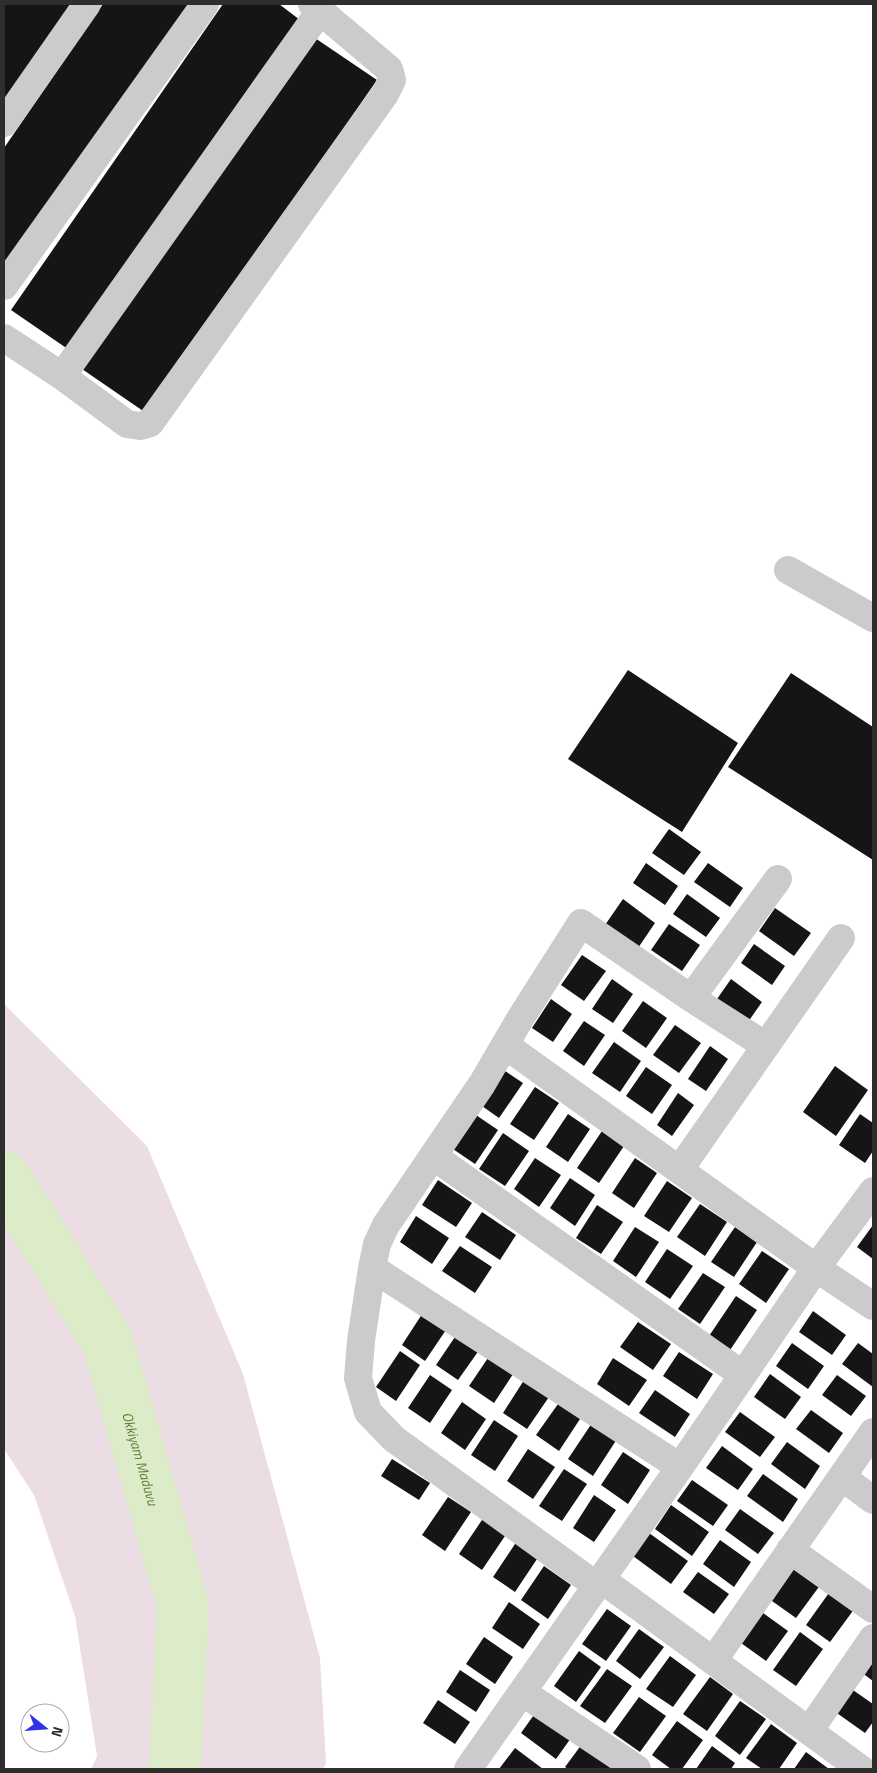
<svg xmlns="http://www.w3.org/2000/svg" width="877" height="1773" font-family="'Titillium Web',sans-serif">
  <style>
    .green { fill: #ecdce3 }
    .lines { fill: none; stroke-linecap: round; stroke-linejoin: round }
    .river { stroke: #dcecc8; stroke-width: 52 }
    .building { fill: #151515 }
    .minor { stroke: #cbcbcb; stroke-width: 28 }
    .labels { text-anchor: middle; dominant-baseline: central; stroke-width: 5; stroke-linejoin: round; paint-order: stroke }
    .water-label { font-size: 14px; font-style: italic; fill: #5e7d36; stroke: #fff }
  </style>
  <rect width="100%" height="100%" fill="#fff"/>
  <path class="green" d="M4 1004 147 1146 243 1374 320 1658 326 1763 323 1769H91L97 1756 75 1616 34 1495 4 1449Z"/>
  <g class="lines">
    <path class="river" id="s1" d="M4 1177 107 1340 183 1605 175 1769"/>
  </g>
  <path class="building" d="M4 4H75L4 104Z
    M103 4H199L4 285V148Z
    M223 4H279L300 20 75 354 11 310Z
    M312 36 377 80 146 413 82 369Z
    M628 670 738 743 682 832 568 759Z
    M791 673 873 727V860L728 767Z
    M669 829 701 852 684 875 652 853Z
    M646 863 678 886 665 905 633 883Z
    M708 863 743 888 730 907 694 882Z
    M687 894 720 918 706 937 673 914Z
    M623 899 655 923 638 948 605 925Z
    M775 908 811 933 794 956 759 931Z
    M669 924 700 945 682 971 651 950Z
    M754 944 785 966 772 985 741 963Z
    M582 955 606 971 584 1001 561 985Z
    M612 979 633 994 613 1023 592 1009Z
    M731 979 762 1002 748 1022 717 999Z
    M551 999 572 1014 553 1042 532 1028Z
    M643 1001 667 1018 646 1048 622 1031Z
    M584 1021 605 1035 584 1066 563 1051Z
    M675 1025 701 1043 679 1073 653 1055Z
    M614 1042 641 1061 620 1092 592 1073Z
    M710 1046 728 1059 706 1091 688 1079Z
    M835 1066 868 1090 836 1136 803 1112Z
    M646 1067 672 1085 652 1114 626 1096Z
    M505 1071 523 1083 499 1118 482 1106Z
    M535 1087 559 1103 534 1140 510 1124Z
    M678 1093 694 1105 672 1136 657 1125Z
    M473 1113 498 1130 475 1164 450 1147Z
    M568 1114 590 1129 568 1162 546 1147Z
    M860 1114 873 1123V1151L865 1163 839 1145Z
    M602 1131 624 1146 599 1183 577 1168Z
    M503 1133 529 1151 505 1186 479 1169Z
    M535 1158 561 1175 539 1207 514 1189Z
    M635 1158 657 1173 634 1208 612 1193Z
    M570 1178 595 1195 575 1226 550 1208Z
    M438 1180 472 1203 456 1227 422 1205Z
    M667 1181 692 1198 669 1232 644 1216Z
    M700 1204 727 1222 705 1256 677 1237Z
    M597 1205 623 1222 601 1254 576 1238Z
    M482 1212 516 1235 500 1260 465 1237Z
    M416 1216 449 1238 432 1264 400 1242Z
    M873 1225V1259L857 1247Z
    M635 1227 659 1242 636 1277 613 1261Z
    M735 1227 757 1242 734 1277 711 1262Z
    M460 1246 492 1267 475 1293 442 1271Z
    M667 1249 693 1266 670 1299 645 1282Z
    M762 1251 789 1269 766 1303 739 1284Z
    M703 1273 725 1287 700 1324 678 1309Z
    M736 1296 757 1310 728 1353 707 1339Z
    M426 1308 450 1324 425 1361 402 1345Z
    M813 1311 846 1335 832 1355 799 1332Z
    M638 1322 671 1344 653 1370 620 1347Z
    M459 1331 482 1346 458 1380 436 1365Z
    M792 1343 824 1366 808 1389 776 1366Z
    M858 1343 873 1354V1387L842 1364Z
    M400 1351 420 1365 396 1401 376 1387Z
    M492 1352 517 1368 494 1403 469 1386Z
    M679 1352 713 1374 697 1399 663 1376Z
    M613 1358 647 1380 629 1406 597 1384Z
    M770 1374 801 1397 785 1419 754 1397Z
    M430 1375 452 1390 430 1423 408 1408Z
    M837 1375 866 1396 851 1416 822 1395Z
    M526 1377 551 1394 527 1429 503 1413Z
    M655 1390 690 1414 675 1437 639 1413Z
    M462 1402 486 1419 465 1450 441 1433Z
    M558 1404 580 1419 559 1451 536 1435Z
    M811 1410 843 1433 829 1453 796 1429Z
    M740 1412 775 1437 760 1457 725 1432Z
    M494 1420 518 1436 495 1471 471 1455Z
    M592 1423 617 1439 593 1476 568 1459Z
    M787 1442 820 1466 805 1489 771 1464Z
    M722 1446 753 1469 738 1490 706 1468Z
    M528 1449 555 1467 533 1499 507 1481Z
    M623 1452 650 1470 628 1504 601 1485Z
    M392 1459 430 1483 419 1500 381 1476Z
    M564 1469 587 1484 562 1521 539 1506Z
    M763 1474 798 1499 783 1522 747 1496Z
    M692 1480 728 1505 713 1526 677 1501Z
    M594 1495 616 1510 594 1542 573 1528Z
    M448 1497 471 1512 445 1551 422 1535Z
    M671 1505 709 1532 692 1556 655 1529Z
    M740 1509 774 1533 758 1554 725 1530Z
    M484 1517 507 1533 482 1570 459 1554Z
    M649 1533 688 1561 671 1584 633 1556Z
    M720 1540 751 1562 734 1587 703 1564Z
    M517 1541 539 1556 515 1592 493 1577Z
    M544 1566 571 1585 548 1619 521 1600Z
    M796 1566 821 1584 796 1618 772 1601Z
    M698 1572 729 1594 714 1614 683 1592Z
    M831 1590 855 1608 830 1642 806 1625Z
    M509 1602 540 1624 523 1649 492 1628Z
    M607 1609 631 1626 606 1661 582 1644Z
    M763 1613 788 1631 766 1661 741 1643Z
    M639 1629 664 1647 640 1679 616 1661Z
    M800 1632 823 1649 796 1686 773 1670Z
    M484 1637 513 1657 495 1684 466 1664Z
    M579 1651 601 1667 576 1702 554 1686Z
    M873 1655V1681L861 1672Z
    M670 1656 696 1675 673 1707 646 1689Z
    M607 1669 632 1686 605 1723 580 1706Z
    M460 1670 490 1690 476 1712 446 1692Z
    M710 1677 733 1694 707 1731 683 1714Z
    M850 1688 873 1704V1722L865 1733 834 1711Z
    M639 1697 666 1716 640 1752 613 1733Z
    M438 1700 470 1722 455 1744 423 1723Z
    M740 1701 766 1719 740 1755 715 1736Z
    M536 1712 571 1738 556 1759 521 1733Z
    M677 1721 703 1740 682 1769H671L652 1755Z
    M771 1724 797 1743 779 1769H762L746 1758Z
    M582 1744 613 1767 611 1769H568L565 1767Z
    M712 1746 735 1763 731 1769H696Z
    M515 1748 543 1769H499Z
    M806 1752 829 1769H794Z"/>
  <g class="lines">
    <path class="minor" d="M4 123 87 4
      M4 286 205 4
      M4 338 62 376 127 424 140 426 150 423 385 94 392 80 389 69 312 4
      M62 376 320 11
      M788 570 873 618
      M691 998 778 879
      M505 1045 816 1268 873 1306
      M433 1156 743 1375
      M680 1169 841 938
      M372 1268 680 1467
      M842 1477 873 1500
      M790 1550 873 1609
      M601 1579 861 1769
      M597 1586 394 1439 368 1412 358 1378 361 1341 372 1268 377 1244 386 1225 482 1084 520 1019 581 923 691 998 766 1046
      M713 1661 873 1432
      M522 1692 637 1769
      M809 1731 873 1638
      M468 1769 680 1467 816 1268 873 1191"/>
  </g>
  <g class="labels">
    <g class="water-label">
      <text stroke="none"><textPath href="#s1" startOffset="316">Okkiyam Maduvu</textPath></text>
    </g>
  </g>
  <rect width="877" height="1773" fill="none" stroke="#2e2e2e" stroke-width="10"/>
  <g transform="translate(45 1728) rotate(107)"><circle r="24" fill="#ffffff" stroke="#ababab"/>
  <path d="M0-4L9 19L0 12L-9 19Z" fill="#3034e5"/>
  <text y="-8" font-size="14" font-weight="bold" text-anchor="middle" fill="#2e2e2e">N</text>
  </g>
</svg>
